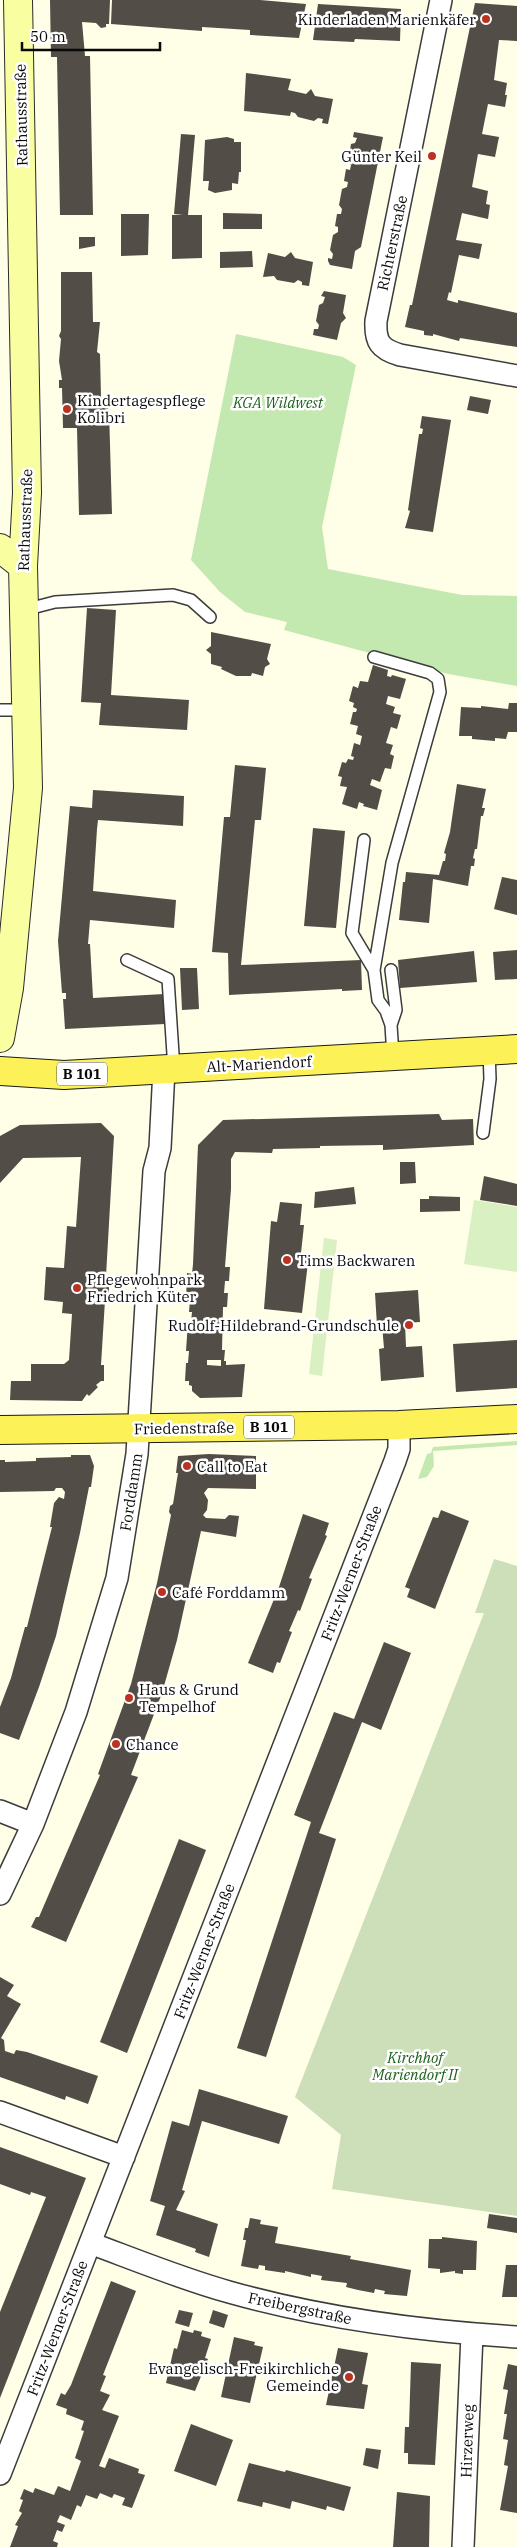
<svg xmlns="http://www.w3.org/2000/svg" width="517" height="2547" font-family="'IBM Plex Serif',serif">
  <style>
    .green { fill: #c4e9b0 }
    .cemetery { fill: #ccdfb9 }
    .pitch { fill: #d8f0c2 }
    .building { fill: #524d46; fill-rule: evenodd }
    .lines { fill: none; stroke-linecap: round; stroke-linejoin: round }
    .service-casing { stroke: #3c3c3c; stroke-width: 14 }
    .minor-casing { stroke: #3c3c3c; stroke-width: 24 }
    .secondary-casing { stroke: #2b2b2b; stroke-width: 30 }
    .primary-casing { stroke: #1a1a1a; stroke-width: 30 }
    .service { stroke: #fff; stroke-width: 11 }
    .minor { stroke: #fff; stroke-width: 21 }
    .secondary { stroke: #f9ffa1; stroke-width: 28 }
    .primary { stroke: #fdf158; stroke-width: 28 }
    .poi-dot { fill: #bb3320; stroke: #fff; stroke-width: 2 }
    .labels { text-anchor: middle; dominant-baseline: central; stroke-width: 5; stroke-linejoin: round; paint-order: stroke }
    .shield { fill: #fff; stroke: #535353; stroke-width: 1 }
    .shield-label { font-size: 14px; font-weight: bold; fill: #090909 }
    .poi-label { font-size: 15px; fill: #090909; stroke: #fff; text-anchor: start }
    .street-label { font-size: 15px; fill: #090909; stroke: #fff }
    .park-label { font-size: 15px; font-style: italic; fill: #1c611a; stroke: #fff }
  </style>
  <rect width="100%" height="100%" fill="#fffee6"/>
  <path class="green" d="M236 334 343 357 356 365 322 527 328 569 462 595 517 596V686L448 674 284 630 287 622 245 612 220 592 191 560Z
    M517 1441V1445L433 1451 434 1466 427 1477 418 1479 427 1454 431 1453 433 1447Z"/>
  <path class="cemetery" d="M494 1559 517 1566V2216L332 2189 341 2135 295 2097 484 1613H475Z"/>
  <path class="pitch" d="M474 1200 517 1207V1272L464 1264Z
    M324 1238 337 1240 322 1376 309 1374Z"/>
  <path class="building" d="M50 0H110L109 24H106V27L101 28 96 23 82 22 85 56H90L93 215H60L57 57H51Z
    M112 0H260L306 4 299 38 250 35V30L202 27V31L111 24Z
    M475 3 517 6V41L499 40 494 80 507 83 505 95H507L505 107 488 104 482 134 499 137 495 157 478 154 472 187 488 191 486 204 490 205 488 219 462 213 456 240 482 244 479 259 459 255 451 293 449 292 447 300 458 303V300L517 313V347L460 338 459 341 433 334V336L424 335V331L405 327 410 305H412Z
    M318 4 401 9 400 41 355 39 354 42 313 40Z
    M246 73 291 79 288 90 306 94 311 89 315 96 333 99 328 124 322 123 323 119 318 118 314 121 298 117 295 113 291 112 290 116 244 111Z
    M354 132 383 137 361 247 355 251 352 269 330 265 328 261V258L332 259 333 254 330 250 333 235 338 232V227L335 226 337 214H341L342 209 339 205 342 189 347 187 348 182 344 181 346 169 350 170 351 165 348 162 351 144 355 143 357 138 353 137Z
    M181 134 195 135 188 215H202V258L172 259V215H183L174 214Z
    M227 137 234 139V142H241V172H239L238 184 232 183V190L215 193 208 190 209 181H203L205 140Z
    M223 213 262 214V229H223Z
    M121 214H149L148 255 121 256Z
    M79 237H95V246L79 249Z
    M252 251 253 267 220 268V252Z
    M291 252 295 258 313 262 309 286 302 285V282L298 280 294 283 277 280 274 276 263 277 268 253 285 257Z
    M61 272H92L93 322H100L97 352 100 354 101 397 109 410 112 514 79 515 77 428H63L62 388H59V380H62L59 361 61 339 59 336 61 331Z
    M324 291 346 295 343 313 346 318 341 323 337 340 313 335 314 329H318L319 325 316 321 319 305 323 303 325 297 321 296Z
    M470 396 491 400 488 414 467 410Z
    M422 416 451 420 433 532 405 528 410 511 408 510 419 434H422L423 429 420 428Z
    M87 608 116 610 111 695 189 700 187 730 99 725 101 703 81 702Z
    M211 632 271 644 267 659 270 664 265 667 263 676 252 673 251 676H236L221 669 222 667 211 664V654L206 650 211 646Z
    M373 665 388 670 387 676 391 677 392 675 406 679 400 699 388 696 386 704 395 707 393 713 401 715 397 729 391 727 386 743 393 745 390 754 394 756 391 769 385 768 380 782 372 779 370 785 382 790 377 810 363 806 364 804 359 802 357 809 342 804 347 787 340 786 342 777 338 776 342 762 346 763 348 759 353 760 354 757 351 756 354 743 360 745 362 736 356 734 358 726 350 724 353 712H356L357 709 353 707 354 703 349 701 353 686 358 688 360 681 368 682Z
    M509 703H517V732H508L506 739 495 738V741L472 739V736H459L461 707 481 708V706L508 709Z
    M235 765 266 768 261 820H255L241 965 361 960 362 990 342 991V989L229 995 228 953 212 952 224 817H230Z
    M457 784 486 789 482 808H485L483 816H481L477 849H475L473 858 475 859 474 866H471L468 886 433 879 429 923 399 920 403 882H405L406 872 439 875 443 861H445L446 854 444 853 450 832Z
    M93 790 184 796 183 826 98 820 97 829 93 891 176 900 174 928 90 920 88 944H90L93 998 164 994 165 1024 65 1029 63 999H66V993H62L58 941 70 806 92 808Z
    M313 828 345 831 336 928 304 926Z
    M502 877 517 880V915L494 909Z
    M517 950V979L495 980 493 952Z
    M474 951 477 982 400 988 398 960Z
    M180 968H197L199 1009 182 1010Z
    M439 1114 442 1120 473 1119 474 1145 383 1150V1145L320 1146V1148L273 1149 272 1153 235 1152 231 1159V1189L225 1267H230L229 1281H225L224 1293H228L227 1307H223L222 1350H225L224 1361H226V1365L245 1364 242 1397 200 1398 192 1391V1386L189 1385V1381H185L186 1363H188L189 1351H186L188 1322H191L192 1312H189L190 1300H186L187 1273 192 1274 193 1264 198 1145 223 1120ZM207 1360H221V1366L207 1365Z
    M101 1123 114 1136 106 1276H110L108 1300H105L101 1365H104V1381H101L96 1385 98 1387 89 1396 87 1394 82 1401 10 1400 11 1381H31V1364H64L69 1360 72 1314 62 1313 63 1302 44 1300 46 1267 64 1268 67 1226 76 1227 81 1157 23 1158 0 1183V1136L20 1125Z
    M400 1162H415L416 1183 400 1184Z
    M484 1176 517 1184V1206L480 1200Z
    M354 1187 356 1204 314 1208 315 1192Z
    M429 1196 460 1197V1211L420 1212V1199H429Z
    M280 1202 302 1204 300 1225H304L301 1253 309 1254 302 1313 264 1309 271 1221 277 1222Z
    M418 1290 420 1322 405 1323 406 1347 422 1346 424 1377 381 1381 379 1349 384 1348 382 1325 377 1326 375 1293Z
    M517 1340V1388L456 1392 453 1344Z
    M209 1454 256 1456V1489L208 1488 204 1493 208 1500 207 1510 203 1515 206 1518 225 1519 229 1515 239 1516 236 1537 201 1531 177 1640 162 1693 131 1775 138 1777 66 1942 31 1927 36 1917H39L100 1775 98 1774 131 1684 157 1583 171 1515 169 1512 170 1506 173 1504 178 1473H176L178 1456Z
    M71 1455H90L94 1466 91 1487H89L80 1533 56 1636 39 1687 19 1740 0 1733V1707L11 1678 25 1627H27L52 1527H50L54 1503 59 1497 64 1499 65 1492 62 1488H56L54 1491 0 1492V1460H5V1462L36 1461V1458L71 1457Z
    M441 1510 469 1521 435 1609 407 1597 410 1589 405 1587 433 1517 438 1518Z
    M303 1514 329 1523 325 1535 327 1536 309 1578 312 1579 300 1611 298 1610 289 1631 292 1632 280 1663 277 1662 273 1673 248 1663 279 1587Z
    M384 1642 411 1653 381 1730 362 1722 319 1833 336 1839 266 2057 237 2048 311 1822 294 1815 334 1712 354 1719Z
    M179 1839 206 1850 127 2053 100 2042Z
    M0 1977 14 1985 7 1996 21 2004 1 2038 4 2040 5 2051 14 2054 16 2050 27 2052 98 2076 88 2104 66 2096 65 2100 0 2077Z
    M199 2089 288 2116 279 2144 202 2121 182 2190 185 2191 176 2210 218 2224 209 2257 195 2252 196 2249 156 2235 165 2206 150 2201 172 2121 189 2126Z
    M0 2147 86 2178 0 2398V2312L46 2197 31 2192 30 2195 0 2184Z
    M489 2214 517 2218V2233L487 2228Z
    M250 2218 261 2220 260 2224 278 2227 275 2243 351 2256 350 2259 411 2270 407 2296 384 2294 385 2291 375 2289 374 2293 358 2290 346 2287 347 2283 321 2280 322 2276 311 2274V2277L285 2271V2273L265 2270V2266L259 2265 258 2269 241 2266 246 2240H243L245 2228H248Z
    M442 2237 477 2241 476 2270H463V2274L455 2273V2271L440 2273V2269L428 2268 429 2239H442Z
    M506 2265H517V2297H502Z
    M111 2281 136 2291 103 2375 106 2376 100 2391 110 2395 102 2410 119 2416 99 2466 105 2468 109 2458 139 2469 138 2473 145 2475 132 2508 122 2505 125 2498 114 2494 112 2498 100 2493 97 2499 86 2495 81 2507 77 2505 71 2520 60 2515 57 2522 65 2525 62 2532 57 2530 53 2541 58 2543 57 2547H10L18 2526 15 2525 22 2513 19 2511 23 2500 20 2499 24 2489 33 2493 35 2488 54 2495 58 2486 70 2491 81 2461 75 2458 84 2431 81 2430 84 2421 66 2414 67 2409 56 2405 61 2393 65 2395 71 2385Z
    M179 2310 193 2313 189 2327 175 2323Z
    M213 2310 228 2315 224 2328 209 2323Z
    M182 2330 193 2333 194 2330 202 2332 201 2336 211 2339 205 2358 208 2359 195 2391 166 2383 174 2348 177 2349Z
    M234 2337 255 2342 254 2345 263 2347 250 2403 221 2397Z
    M338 2348 368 2353 362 2384 368 2385 364 2409 326 2405Z
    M411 2362 441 2364 435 2465 408 2464V2453H404L405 2427H409Z
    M508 2364 517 2366V2513L500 2510 508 2466 504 2465 508 2440 503 2439 507 2414H504L508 2390 503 2389Z
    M191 2424 233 2440 216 2486 174 2471Z
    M366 2448 381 2450 378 2469 363 2465Z
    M249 2463 285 2472 286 2470 351 2487 344 2511 327 2506 326 2510 292 2501 290 2509 263 2502 262 2507 237 2501Z
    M397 2492 430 2496 429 2547H393Z"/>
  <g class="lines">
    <g class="service-casing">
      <path id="service" d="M24 610 55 602 173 595 191 600 210 617
        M374 657 430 673 438 679 440 692 392 863 374 970 378 1000 386 1011 391 1025 393 1056
        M0 710H26
        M364 840 352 933 374 970
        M127 960 168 979 174 1069
        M391 970 396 1010 391 1025
        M483 1133 490 1079 489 1051"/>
    </g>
    <g class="minor-casing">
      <path id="minor" d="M441 0 376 321C375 342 380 349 400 355L517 376
        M0 1811 33 1824
        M0 1894 33 1824 76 1712 117 1578 137 1454 154 1171 160 1148 164 1069
        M0 2112 124 2157
        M90 2243C136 2260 182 2279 229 2292 324 2319 419 2331 517 2337
        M0 2474 395 1461 399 1449V1425
        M463 2547 472 2334"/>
    </g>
    <g class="secondary-casing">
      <path id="secondary" d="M0 548 23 566
        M0 1038 9 988 28 788 23 566 27 493 18 0"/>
    </g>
    <g class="primary-casing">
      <path id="primary" d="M0 1071 64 1075 517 1049
        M0 1430 399 1425 517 1419"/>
    </g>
    <use href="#service" class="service"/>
    <use href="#minor" class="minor"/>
    <use href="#secondary" class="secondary"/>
    <use href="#primary" class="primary"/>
  </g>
  <g class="poi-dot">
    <circle cx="486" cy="19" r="5"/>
    <circle cx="432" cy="156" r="5"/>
    <circle cx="67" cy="409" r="5"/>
    <circle cx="287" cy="1260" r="5"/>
    <circle cx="77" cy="1288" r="5"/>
    <circle cx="409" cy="1325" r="5"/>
    <circle cx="187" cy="1466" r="5"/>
    <circle cx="162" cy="1592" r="5"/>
    <circle cx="129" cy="1698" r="5"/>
    <circle cx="116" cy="1744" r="5"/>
    <circle cx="349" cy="2377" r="5"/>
  </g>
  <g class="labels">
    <g class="shield">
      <rect x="57" y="1062.5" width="50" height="23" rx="4"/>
      <rect x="244" y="1415.5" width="50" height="23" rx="4"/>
    </g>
    <g class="shield-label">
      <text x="82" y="1074">B 101</text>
      <text x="269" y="1427">B 101</text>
    </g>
    <g class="poi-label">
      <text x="476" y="19" text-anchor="end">Kinderladen Marienkäfer</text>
      <text x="422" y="156" text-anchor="end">Günter Keil</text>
      <text x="77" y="400">Kindertagespflege<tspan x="77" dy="17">Kolibri</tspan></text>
      <text x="297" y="1260">Tims Backwaren</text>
      <text x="87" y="1279">Pflegewohnpark<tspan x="87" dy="17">Friedrich Küter</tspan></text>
      <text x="399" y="1325" text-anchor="end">Rudolf-Hildebrand-Grundschule</text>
      <text x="197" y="1466">Call to Eat</text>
      <text x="172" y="1592">Café Forddamm</text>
      <text x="139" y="1689">Haus &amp; Grund<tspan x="139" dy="17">Tempelhof</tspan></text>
      <text x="126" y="1744">Chance</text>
      <text x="339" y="2368" text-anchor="end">Evangelisch-Freikirchliche<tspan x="339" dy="17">Gemeinde</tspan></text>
    </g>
    <g class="street-label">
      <text transform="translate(21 115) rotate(-91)">Rathausstraße</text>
      <text transform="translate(392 243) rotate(-78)">Richterstraße</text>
      <text transform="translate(25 520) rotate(-88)">Rathausstraße</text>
      <text transform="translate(259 1064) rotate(-3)">Alt-Mariendorf</text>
      <text transform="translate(184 1428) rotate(-1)">Friedenstraße</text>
      <text transform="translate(131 1492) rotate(-81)">Forddamm</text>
      <text transform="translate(351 1573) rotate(-69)">Fritz-Werner-Straße</text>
      <text transform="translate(204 1951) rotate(-69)">Fritz-Werner-Straße</text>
      <text transform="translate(300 2308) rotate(12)">Freibergstraße</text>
      <text transform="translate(57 2328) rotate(-69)">Fritz-Werner-Straße</text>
      <text transform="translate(467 2441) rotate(-88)">Hirzerweg</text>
    </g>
    <g class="park-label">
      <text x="278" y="402">KGA Wildwest</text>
      <text x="415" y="2057">Kirchhof<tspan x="415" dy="17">Mariendorf II</tspan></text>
    </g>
  </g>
  <path d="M22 42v8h138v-8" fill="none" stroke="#090909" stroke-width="2.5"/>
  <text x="30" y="42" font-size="15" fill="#090909" stroke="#ffffff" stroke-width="4" paint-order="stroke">50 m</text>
</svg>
